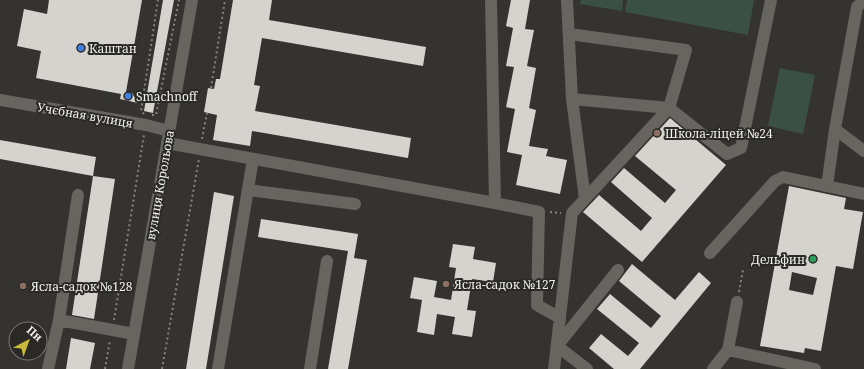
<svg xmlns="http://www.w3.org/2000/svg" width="864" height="369" font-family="'Noto Serif',serif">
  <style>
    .green { fill: #3b5045 }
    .building { fill: #d4d3cd; fill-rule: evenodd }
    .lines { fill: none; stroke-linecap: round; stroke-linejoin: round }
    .path { stroke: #848480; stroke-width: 2; stroke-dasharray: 2 3; stroke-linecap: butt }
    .minor { stroke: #666560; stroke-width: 12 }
    .shop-dot { fill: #3f7fe0; stroke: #2a2925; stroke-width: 1.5 }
    .education-dot { fill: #8d6e63; stroke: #2a2925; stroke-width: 1.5 }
    .leisure-dot { fill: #2e9e5b; stroke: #2a2925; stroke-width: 1.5 }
    .labels { text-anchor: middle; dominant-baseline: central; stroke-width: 4; stroke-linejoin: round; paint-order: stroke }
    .poi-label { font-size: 12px; fill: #f2f2ef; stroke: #2a2925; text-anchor: start }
    .street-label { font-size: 12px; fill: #f2f2ef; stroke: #2a2925 }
  </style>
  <rect width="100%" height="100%" fill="#34332f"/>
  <path class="green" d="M581 0H623L622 11 580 4Z
    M627 0H754L748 35 625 12Z
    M780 68 815 75 803 134 768 126Z"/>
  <path class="building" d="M49 0H142L126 92 132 93 138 103 120 99 121 94 36 78 41 51 17 46 24 9 47 14Z
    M163 0H174L153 113 144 111Z
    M233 0H272L269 20 426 47 423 66 262 38 254 85 260 86 255 111 411 138 408 158 252 131 250 146 213 140 217 115 204 112 208 88 214 89 216 79H220Z
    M511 0H530L525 29 534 30 527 66 536 68 529 108 536 110 529 146 548 149 546 156 567 160 560 194 516 185 522 155 507 152 515 109 506 107 514 67 506 66 513 28 506 26Z
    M670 118 726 165 642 262 583 212 599 195 641 231 652 218 611 182 624 168 665 203 676 190 635 156Z
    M0 140 96 157 93 176 0 159Z
    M93 176 115 179 94 319 72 315Z
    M789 186 846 198 844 209 863 212 853 269 836 266 821 351 805 348 804 353 760 346ZM792 272 817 278 813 295 789 290Z
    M214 192 234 196 206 369H186Z
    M261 219 358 234 354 258 367 260 348 369H328L348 251 258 237Z
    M453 244 475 247 473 259 496 263 493 282 472 279 467 310 476 311 472 337 452 334 455 317 437 314 434 335 417 332 422 300 410 298 414 277 437 281 434 297 451 300 456 268 449 267Z
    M632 264 675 300 699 272 711 283 640 369H614L589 348 601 334 628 356 639 343 597 309 610 294 651 328 661 316 619 281Z
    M71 338 95 343 90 369H66Z"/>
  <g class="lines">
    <path class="path" d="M211 88 225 0
      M144 114 141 111 158 0
      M152 115H156L179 0
      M202 139 207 113
      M550 212 561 213
      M739 292 743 270
      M114 320 144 135
      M105 369 110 340
      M162 369 199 159"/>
    <path class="minor" d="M567 0 572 99 669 108 686 50 569 34
      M572 99 585 199
      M0 100 146 125 169 131
      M835 129 864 151
      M167 143 495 203 491 0
      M827 186 835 129 857 7 864 0
      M248 190 355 204
      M78 195 59 320 134 334
      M495 203 539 212 537 305 560 318
      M710 253 775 181 783 177 864 194
      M728 350 815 369
      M48 369 59 320
      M128 369 192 0
      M218 369 253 159
      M310 369 327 261
      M554 369 572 213 669 108 727 154 741 148 771 0
      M587 369 557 346 618 270
      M713 369 728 350 737 302"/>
  </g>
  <g class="shop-dot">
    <circle cx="81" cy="48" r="4"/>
    <circle cx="128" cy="96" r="4"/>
  </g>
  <g class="education-dot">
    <circle cx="657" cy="133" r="4"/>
    <circle cx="446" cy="284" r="4"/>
    <circle cx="23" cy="286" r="4"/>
  </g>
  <circle class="leisure-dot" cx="813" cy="259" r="4"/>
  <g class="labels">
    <g class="poi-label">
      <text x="89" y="48">Каштан</text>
      <text x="136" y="96">Smachnoff</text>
      <text x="665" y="133">Школа-ліцей №24</text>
      <text x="805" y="259" text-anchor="end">Дельфин</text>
      <text x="454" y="284">Ясла-садок №127</text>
      <text x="31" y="286">Ясла-садок №128</text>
    </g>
    <g class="street-label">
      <text transform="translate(85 115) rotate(10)">Учєбная вулиця</text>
      <text transform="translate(160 185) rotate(-80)">вулиця Корольова</text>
    </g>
  </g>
  <g transform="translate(28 341) rotate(41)"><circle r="19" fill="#2a2925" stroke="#7a7976"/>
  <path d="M0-3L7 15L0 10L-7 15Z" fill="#c9ba3a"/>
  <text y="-6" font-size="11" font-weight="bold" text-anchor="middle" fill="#f2f2ef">Пн</text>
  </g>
</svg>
